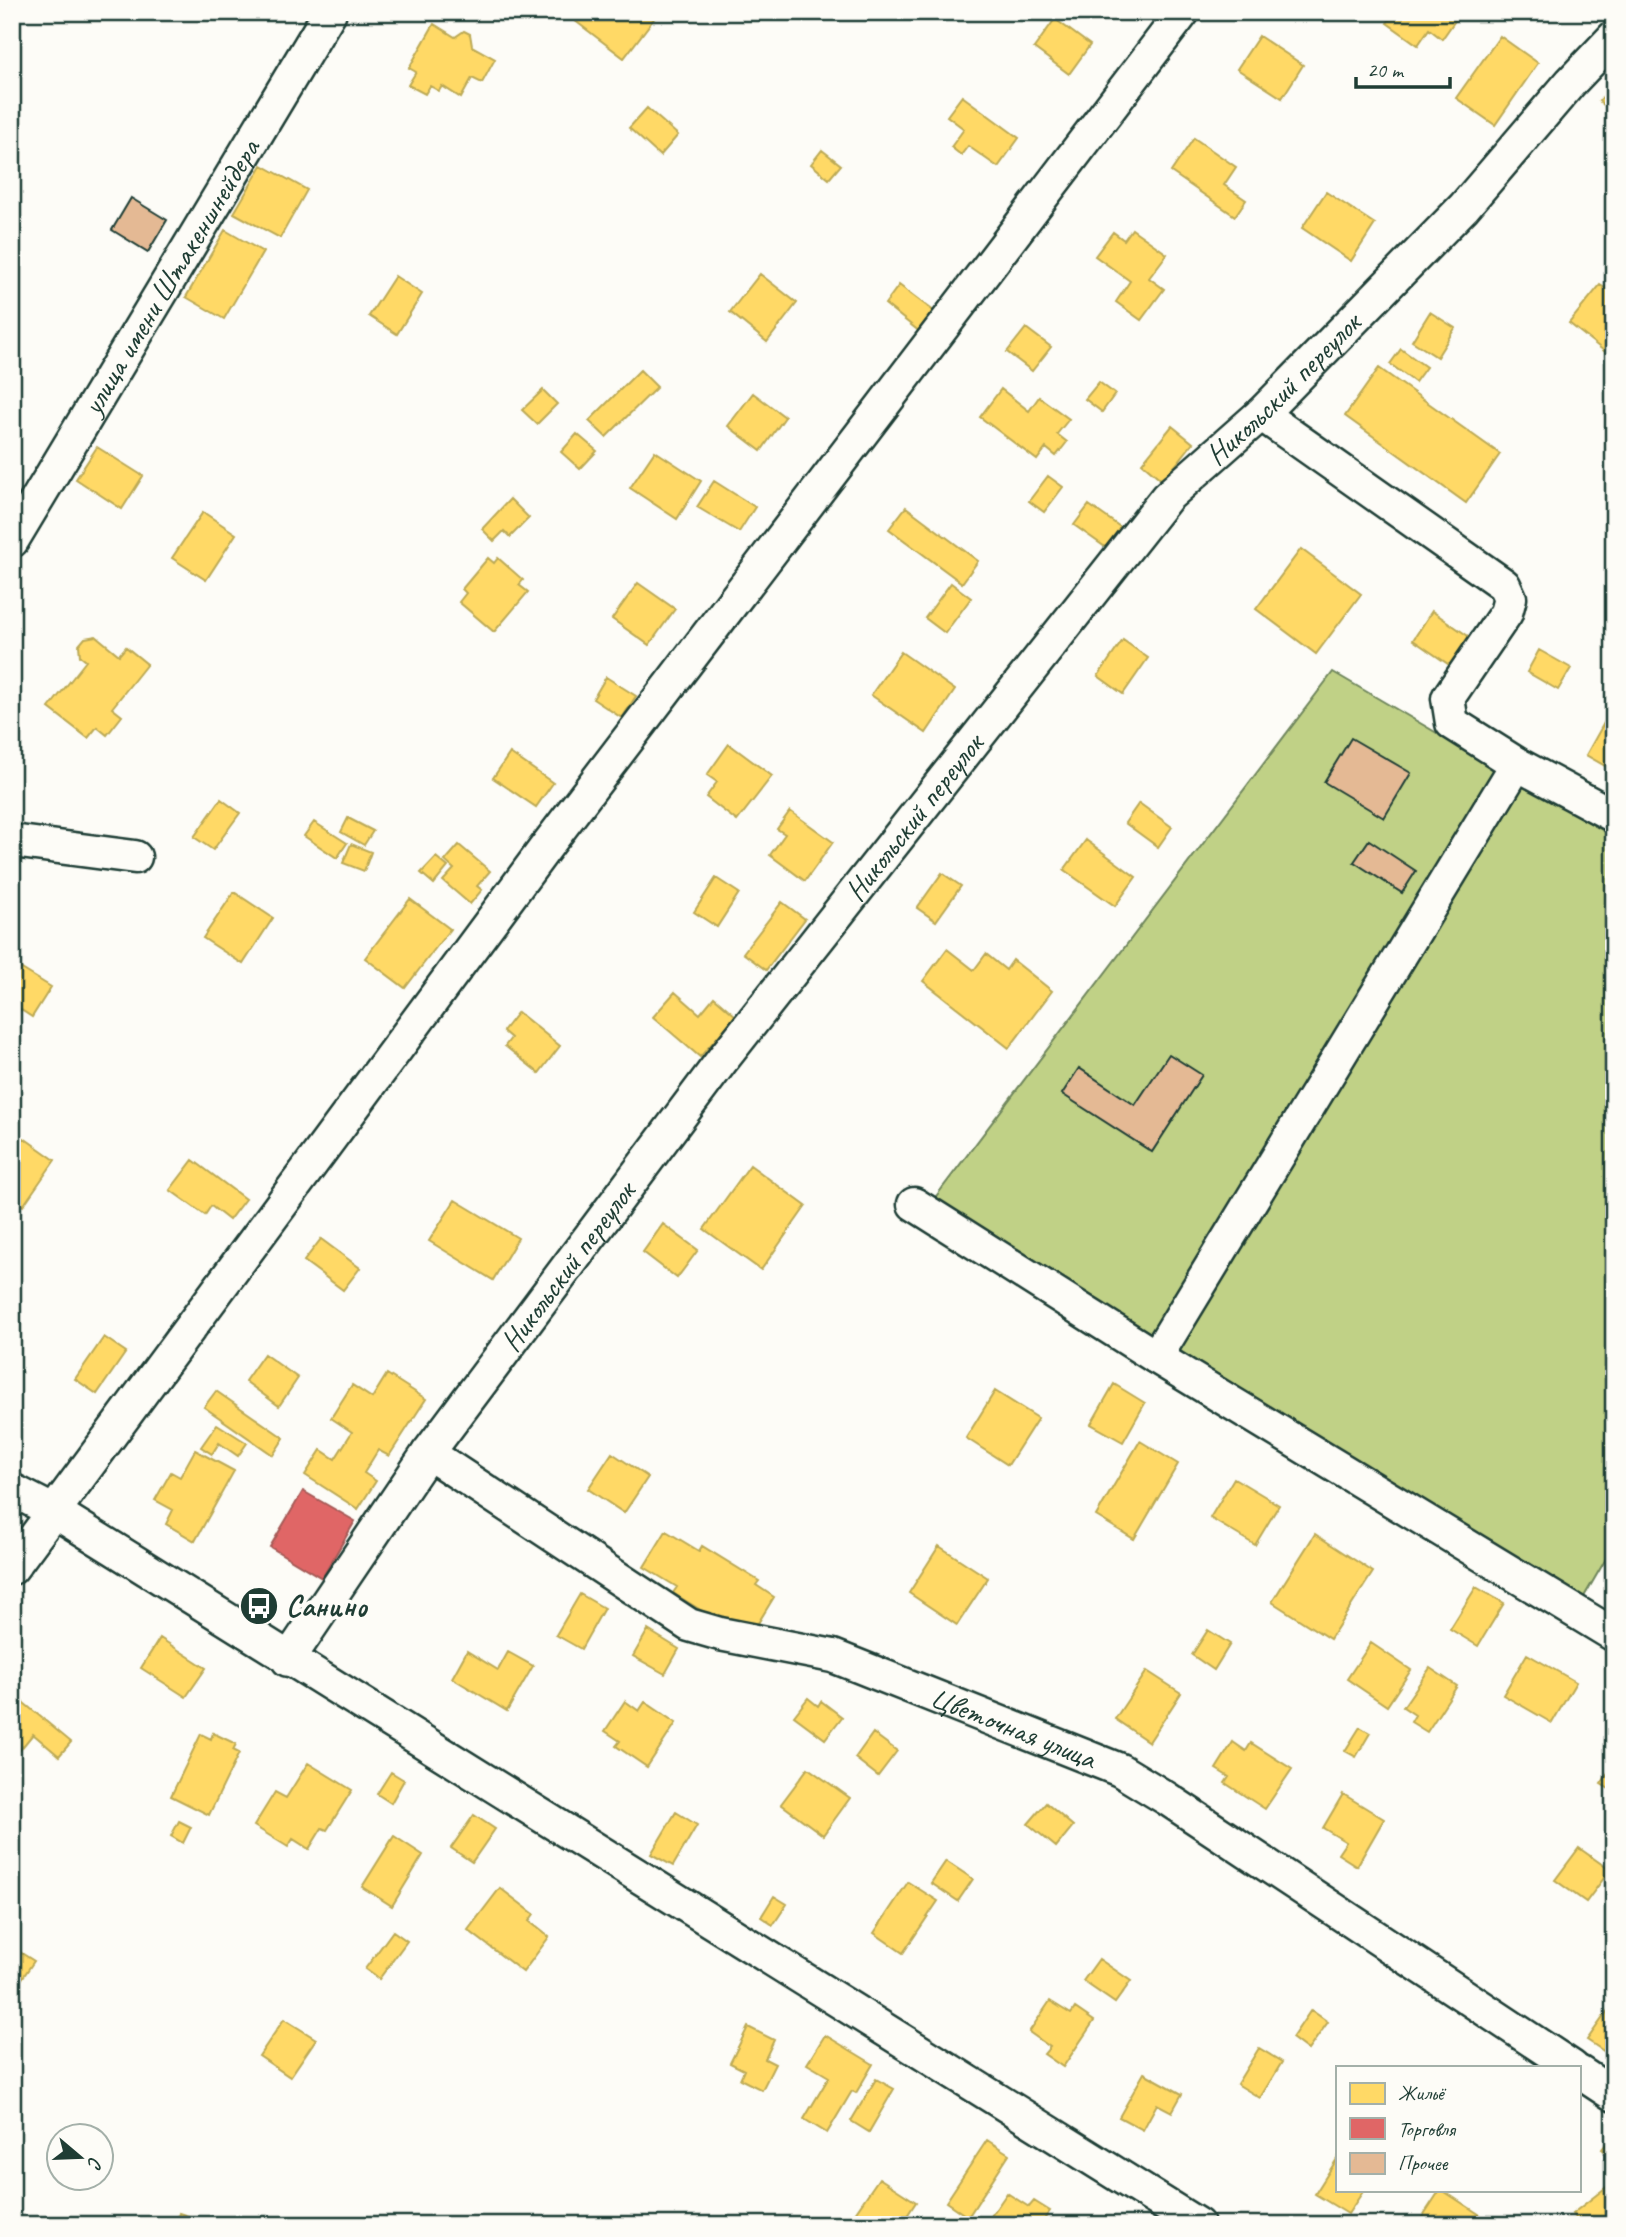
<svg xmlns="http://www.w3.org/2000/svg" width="1626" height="2237" font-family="Caveat,sans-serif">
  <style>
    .green { fill: #c0d186; stroke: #70875d; stroke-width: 2 }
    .homes { fill: #ffd966; stroke: #bcaa57; stroke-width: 2 }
    .shops { fill: #e06666; stroke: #a65a57; stroke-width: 2 }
    .building { fill: #e4b994; stroke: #1f3d34; stroke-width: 2 }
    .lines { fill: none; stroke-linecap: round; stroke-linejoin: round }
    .minor-casing { stroke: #1f3d34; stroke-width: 37 }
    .minor { stroke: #fdfcf7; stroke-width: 32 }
    .labels { text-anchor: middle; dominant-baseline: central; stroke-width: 7; stroke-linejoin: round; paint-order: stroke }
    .street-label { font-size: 30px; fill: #1f3d34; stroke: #fdfcf7 }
    .poi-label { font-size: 30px; font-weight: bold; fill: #1f3d34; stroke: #fdfcf7; text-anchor: start }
  </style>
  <rect width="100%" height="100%" fill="#fdfcf7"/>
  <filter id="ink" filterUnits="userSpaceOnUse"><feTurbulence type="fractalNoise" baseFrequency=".0143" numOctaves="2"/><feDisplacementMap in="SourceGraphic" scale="14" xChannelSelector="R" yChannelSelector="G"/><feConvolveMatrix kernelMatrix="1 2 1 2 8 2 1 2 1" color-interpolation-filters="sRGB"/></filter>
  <g filter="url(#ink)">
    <path class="green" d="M1333 672 1614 837V1545L1582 1600 934 1199Z"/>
    <path class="homes" d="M568 12H659L624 58 566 14Z
      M1395 12H1461L1442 39 1429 29 1418 45 1387 23Z
      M1055 19 1090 45 1069 74 1034 48Z
      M434 24 455 37 464 31 470 34 472 46 495 59 482 83 472 78 461 98 442 86 439 91 430 86 425 94 408 85 416 72 409 68Z
      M1259 36 1303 65 1282 98 1237 69Z
      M1500 36 1538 63 1495 125 1456 98Z
      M1614 84V113L1599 101Z
      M962 96 1019 138 998 167 968 146 961 155 951 147 964 129 947 116Z
      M647 108 678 135 660 156 629 128Z
      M1194 138 1236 167 1224 185 1246 200 1235 216 1171 172Z
      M822 150 841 165 829 179 811 164Z
      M262 165 307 190 280 238 234 213Z
      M1326 192 1375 224 1351 261 1302 228Z
      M1132 229 1167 254 1149 278 1164 289 1141 320 1116 302 1130 281 1095 256 1113 232 1124 240Z
      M225 230 263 252 224 319 186 297Z
      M760 274 797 303 767 342 730 312Z
      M395 276 422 294 397 334 369 316Z
      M1614 277V359L1569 323 1600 285 1605 288Z
      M899 285 935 312 920 332 885 304Z
      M1430 312 1455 328 1437 357 1412 341Z
      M1026 328 1051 347 1032 371 1007 352Z
      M1401 349 1426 367 1415 382 1390 364Z
      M1379 368 1500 454 1466 503 1345 416Z
      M640 370 657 387 606 437 589 421Z
      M1099 382 1115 394 1102 412 1085 399Z
      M1001 389 1029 411 1039 397 1069 419 1057 434 1067 442 1056 456 1046 448 1037 460 980 417Z
      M543 390 557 404 537 424 522 410Z
      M753 393 785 417 761 451 728 426Z
      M1172 426 1193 443 1163 481 1142 463Z
      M577 434 597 451 580 469 561 452Z
      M97 447 143 476 122 509 76 479Z
      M655 451 701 481 677 519 630 488Z
      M1048 476 1063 487 1044 512 1029 501Z
      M714 481 755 507 739 532 697 507Z
      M510 499 529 518 510 537 504 531 494 541 482 529Z
      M1089 505 1123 529 1108 549 1074 525Z
      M906 507 978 561 962 583 889 529Z
      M203 512 236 534 206 580 172 558Z
      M1301 549 1361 594 1316 654 1256 609Z
      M488 558 494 563 498 558 523 580 519 585 528 592 494 632 459 602 466 593 462 589Z
      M638 583 675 609 649 645 612 619Z
      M951 583 971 598 945 633 925 618Z
      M1432 611 1471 638 1451 666 1413 640Z
      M96 636 119 655 126 647 147 664 112 708 122 716 107 735 97 727 88 738 49 708 86 661 80 656 79 645 85 638Z
      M1123 640 1148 658 1123 694 1098 676Z
      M1539 650 1571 668 1558 690 1527 672Z
      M901 652 955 690 926 733 871 695Z
      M606 677 636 696 622 718 593 699Z
      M1605 721 1614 726V771L1586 755Z
      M729 744 772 776 737 821 706 797 717 782 707 775Z
      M510 753 553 783 536 807 493 778Z
      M221 799 240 813 213 850 194 837Z
      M1139 803 1172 827 1158 847 1125 823Z
      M790 811 833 842 805 881 770 855 785 834 777 829Z
      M348 818 373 831 364 845 341 832Z
      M314 822 347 843 337 858 304 836Z
      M1086 840 1136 877 1115 906 1064 870Z
      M351 844 371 852 364 871 343 863Z
      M459 845 490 871 477 886 482 890 470 904 443 881 454 869 445 861Z
      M436 857 448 867 434 884 421 873Z
      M942 873 961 886 936 921 917 908Z
      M716 878 739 893 717 927 694 912Z
      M234 892 273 918 243 964 203 938Z
      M410 899 450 929 405 988 365 958Z
      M782 902 805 919 766 970 743 953Z
      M947 949 974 970 986 954 1006 970 1013 960 1052 991 1009 1048 923 981Z
      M17 966 51 987 32 1017 12 1004V974Z
      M675 992 700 1014 714 997 736 1016 700 1057 653 1017Z
      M518 1012 560 1046 539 1073 505 1046 511 1038 503 1031Z
      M24 1138 55 1160 23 1206 12 1199V1155Z
      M193 1160 245 1199 229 1220 211 1206 205 1215 170 1190Z
      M750 1165 806 1206 761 1270 704 1229Z
      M455 1200 518 1238 493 1280 429 1241Z
      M663 1224 698 1250 677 1278 643 1252Z
      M321 1239 360 1268 343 1290 304 1261Z
      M104 1337 126 1352 97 1394 75 1379Z
      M264 1354 298 1378 279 1406 245 1381Z
      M387 1374 426 1399 389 1456 378 1450 364 1473 376 1481 358 1509 305 1475 321 1450 335 1459 352 1432 331 1418 352 1385 372 1398Z
      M1114 1384 1145 1403 1123 1442 1091 1424Z
      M216 1391 284 1438 273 1455 204 1407Z
      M995 1391 1038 1418 1008 1465 966 1438Z
      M217 1424 247 1443 238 1456 219 1443 212 1454 201 1447Z
      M1140 1441 1178 1464 1134 1539 1096 1516Z
      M195 1450 234 1471 195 1541 166 1524 173 1510 155 1500 171 1472 180 1477Z
      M612 1453 648 1477 624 1513 588 1489Z
      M1234 1478 1279 1505 1255 1545 1210 1518Z
      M666 1531 699 1551 702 1546 759 1581 756 1585 774 1597 752 1633 730 1628 673 1593 677 1587 644 1567Z
      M1315 1534 1373 1572 1330 1639 1272 1602Z
      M939 1546 988 1578 957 1625 909 1593Z
      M1476 1587 1504 1603 1478 1646 1450 1629Z
      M580 1594 604 1608 581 1649 556 1635Z
      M648 1630 679 1649 665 1674 633 1656Z
      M1208 1630 1230 1644 1214 1670 1192 1655Z
      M160 1638 206 1668 186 1697 141 1668Z
      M1371 1643 1411 1670 1387 1706 1347 1679Z
      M467 1651 498 1670 508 1652 533 1666 507 1711 452 1678Z
      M1527 1654 1576 1682 1552 1723 1503 1695Z
      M1430 1668 1457 1686 1427 1732 1411 1722 1415 1715 1403 1707Z
      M1147 1671 1181 1693 1149 1742 1115 1719Z
      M13 1694 71 1742 59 1756 33 1734 20 1750 12 1743Z
      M808 1698 818 1706 821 1701 842 1717 825 1739 794 1716Z
      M625 1701 639 1711 645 1702 676 1723 647 1767 616 1746 620 1741 605 1731Z
      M1360 1727 1370 1733 1356 1757 1345 1751Z
      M213 1733 236 1744 233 1750 239 1753 209 1815 171 1796 201 1734 211 1739Z
      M873 1733 897 1751 878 1776 855 1758Z
      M1233 1742 1246 1751 1251 1743 1292 1769 1265 1809 1225 1783 1229 1777 1216 1769Z
      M308 1763 352 1790 327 1830 322 1828 309 1849 293 1839 288 1847 254 1826 275 1792 286 1798Z
      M1614 1765V1792L1601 1784Z
      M808 1768 850 1798 823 1835 781 1804Z
      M391 1772 404 1780 391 1803 377 1794Z
      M1343 1794 1384 1819 1357 1866 1338 1854 1346 1842 1323 1828Z
      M1046 1803 1073 1826 1056 1847 1028 1824Z
      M676 1812 697 1825 673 1866 651 1854Z
      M474 1815 495 1829 472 1862 451 1848Z
      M179 1821 191 1827 183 1843 171 1836Z
      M394 1836 423 1855 392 1906 362 1887Z
      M1579 1848 1610 1870 1586 1902 1555 1880Z
      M946 1861 973 1879 958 1901 931 1883Z
      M908 1882 938 1901 903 1953 874 1933Z
      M500 1888 534 1914 529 1921 549 1937 523 1972 468 1930Z
      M774 1896 787 1904 773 1925 761 1917Z
      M393 1931 407 1941 379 1979 365 1969Z
      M12 1947 34 1961 12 1993Z
      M1099 1959 1131 1981 1115 2003 1083 1981Z
      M1050 2001 1071 2014 1075 2008 1094 2021 1063 2067 1044 2054 1050 2047 1029 2032Z
      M1614 2002V2058L1587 2040Z
      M1311 2010 1328 2022 1308 2050 1292 2038Z
      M284 2019 316 2039 290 2077 259 2056Z
      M748 2027 774 2040 765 2059 775 2064 762 2090 740 2079 744 2070 730 2063Z
      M825 2035 873 2064 856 2093 852 2091 827 2133 804 2119 829 2077 807 2064Z
      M1259 2048 1282 2062 1260 2098 1237 2084Z
      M1144 2073 1182 2094 1172 2112 1157 2104 1143 2130 1119 2117Z
      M876 2079 894 2089 869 2132 851 2121Z
      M1611 2138 1614 2141V2158L1602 2149Z
      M987 2140 1009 2154 968 2217 946 2202Z
      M1337 2159V2190H1364L1348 2214 1315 2194Z
      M879 2178 916 2202 901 2225H873L855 2213Z
      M1609 2185 1614 2190V2216L1602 2225H1581L1572 2214Z
      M1440 2190H1442L1494 2224 1417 2225Z
      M1007 2193 1029 2207 1034 2201 1050 2211 1045 2218 1056 2225H985Z
      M179 2213 212 2224V2225H176Z"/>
    <path class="shops" d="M303 1491 355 1521 322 1578 270 1547Z"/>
    <path class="building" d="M131 198 167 220 148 252 112 230Z
      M1351 738 1411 773 1384 818 1324 782Z
      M1369 840 1416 871 1402 893 1354 862Z
      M1169 1054 1202 1075 1152 1152 1062 1094 1079 1068 1135 1105Z"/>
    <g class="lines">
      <g class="minor-casing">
        <g id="minor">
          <path d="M1261 414 1504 585 1510 598 1506 613 1448 698 1452 723 1517 764 1614 816"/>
          <path id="s1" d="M12 541 330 12"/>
          <path d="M12 841 135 857"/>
          <path d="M914 1204 1156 1357 1614 1635"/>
          <path d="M1156 1357 1517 764"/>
          <path id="s2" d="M428 1453 689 1625 720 1634 833 1656 1120 1770 1166 1798 1572 2067"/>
          <path d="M12 1490 55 1512 1198 2225"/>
          <path d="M12 1568 549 843 1183 12"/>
          <path id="s3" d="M288 1660 428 1453 723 1059 1167 497 1261 414 1464 207 1571 82 1614 37"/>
          <path d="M1579 2072 1614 2095"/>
        </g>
      </g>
      <use href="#minor" class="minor"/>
    </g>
  </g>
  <defs>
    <g id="bus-disc" transform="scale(2.0125)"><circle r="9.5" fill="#1f3d34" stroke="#fdfcf7"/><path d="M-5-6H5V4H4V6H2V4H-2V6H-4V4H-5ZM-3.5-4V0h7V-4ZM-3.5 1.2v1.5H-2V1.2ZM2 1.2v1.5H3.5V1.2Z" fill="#fff"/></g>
  </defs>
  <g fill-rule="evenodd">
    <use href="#bus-disc" x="259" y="1606"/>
  </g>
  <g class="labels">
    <g class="street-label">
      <text stroke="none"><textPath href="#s1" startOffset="308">улица имени Штакеншнейдера</textPath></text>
      <text stroke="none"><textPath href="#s3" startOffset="1617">Никольский переулок</textPath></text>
      <text stroke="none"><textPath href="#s3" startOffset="1050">Никольский переулок</textPath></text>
      <text stroke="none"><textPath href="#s3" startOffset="483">Никольский переулок</textPath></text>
      <text stroke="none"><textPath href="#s2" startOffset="654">Цветочная улица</textPath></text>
    </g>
    <g class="poi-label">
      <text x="286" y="1606">Санино</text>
    </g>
  </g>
  <rect width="1626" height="2237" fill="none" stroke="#fdfcf7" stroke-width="42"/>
  <rect x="21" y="21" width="1584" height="2195" fill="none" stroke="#1f3d34" stroke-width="2.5" filter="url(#ink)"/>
  <rect x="1336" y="2066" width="245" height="126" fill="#fdfcf7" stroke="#a4b0a9" stroke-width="2"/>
  <rect x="1350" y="2083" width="35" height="21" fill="#ffd966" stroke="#a4b0a9" stroke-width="2"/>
  <text x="1398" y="2100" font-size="21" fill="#1f3d34">Жильё</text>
  <rect x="1350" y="2118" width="35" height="21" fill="#e06666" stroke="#a4b0a9" stroke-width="2"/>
  <text x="1398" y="2136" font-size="21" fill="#1f3d34">Торговля</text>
  <rect x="1350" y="2153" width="35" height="21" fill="#e4b994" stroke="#a4b0a9" stroke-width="2"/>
  <text x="1398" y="2170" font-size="21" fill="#1f3d34">Прочее</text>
  <g transform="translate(80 2157) rotate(109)"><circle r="33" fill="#fdfcf7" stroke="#a4b0a9" stroke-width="2"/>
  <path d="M0-5L12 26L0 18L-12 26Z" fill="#1f3d34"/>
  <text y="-10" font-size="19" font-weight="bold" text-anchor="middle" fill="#1f3d34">С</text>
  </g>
  <path d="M1356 77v10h94v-10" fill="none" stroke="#1f3d34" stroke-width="3.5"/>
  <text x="1367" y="77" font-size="21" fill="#1f3d34" stroke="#fdfcf7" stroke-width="5" paint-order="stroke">20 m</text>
</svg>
